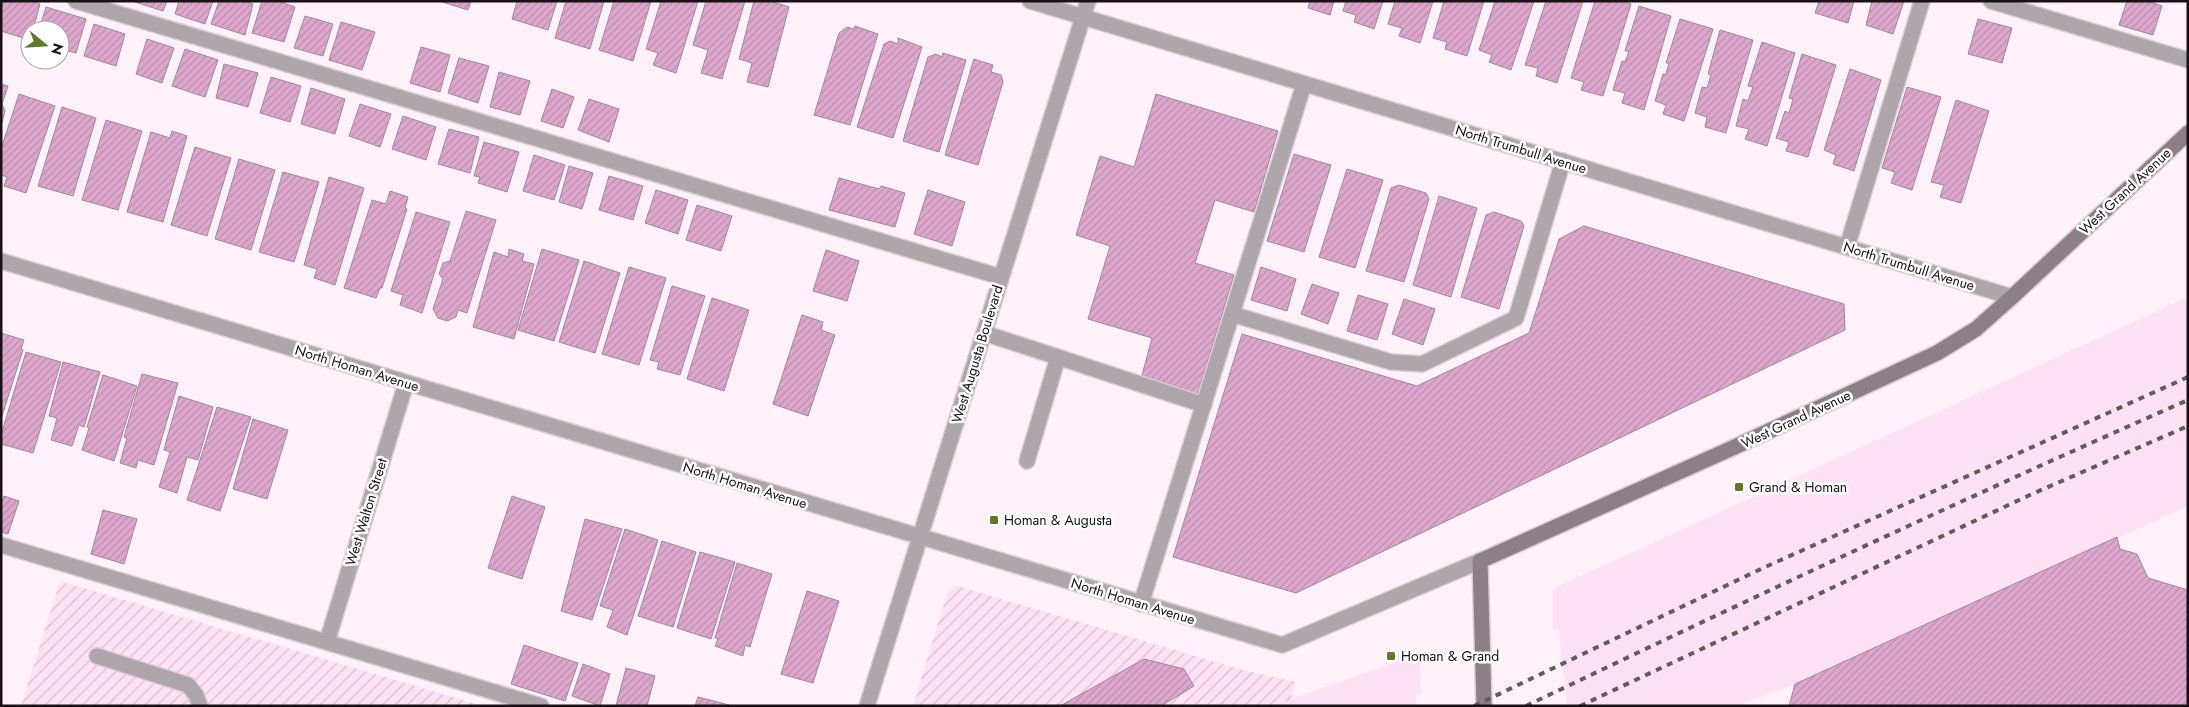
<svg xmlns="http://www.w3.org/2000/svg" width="2189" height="707" font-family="Jost,sans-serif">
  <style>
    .built { fill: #fee1f4 }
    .industrial { fill: url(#industrial-furrows) }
    .building { fill: url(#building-hatch); stroke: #9d8a96 }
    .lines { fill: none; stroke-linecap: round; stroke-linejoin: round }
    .service-casing { stroke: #d9cdd5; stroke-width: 18 }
    .minor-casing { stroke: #d9cdd5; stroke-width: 18 }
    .tertiary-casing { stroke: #d9cdd5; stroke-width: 18 }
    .secondary-casing { stroke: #d9cdd5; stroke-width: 18 }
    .service { stroke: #afa6ac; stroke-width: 15 }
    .minor { stroke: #afa6ac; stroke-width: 15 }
    .tertiary { stroke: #afa6ac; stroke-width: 15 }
    .secondary { stroke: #8c7f88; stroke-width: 15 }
    .rail { stroke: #645b61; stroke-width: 4; stroke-dasharray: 6 6; stroke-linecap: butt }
    .poi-dot { fill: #627829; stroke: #fff; stroke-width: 2 }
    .labels { text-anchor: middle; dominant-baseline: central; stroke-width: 5; stroke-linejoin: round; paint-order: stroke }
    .street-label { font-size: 14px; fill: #181116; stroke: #fff }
    .poi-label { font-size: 14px; fill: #181116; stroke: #fff; text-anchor: start }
  </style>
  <defs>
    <pattern id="industrial-furrows" width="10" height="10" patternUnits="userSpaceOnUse" patternTransform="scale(1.25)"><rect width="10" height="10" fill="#fee1f4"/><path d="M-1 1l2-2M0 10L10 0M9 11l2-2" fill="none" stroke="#d9c0d0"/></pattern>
    <pattern id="building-hatch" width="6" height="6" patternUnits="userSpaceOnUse" patternTransform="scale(1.25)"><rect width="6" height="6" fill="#dda6cc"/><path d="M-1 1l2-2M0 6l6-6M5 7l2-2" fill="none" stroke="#bd8eae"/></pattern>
  </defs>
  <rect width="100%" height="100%" fill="#fef1f9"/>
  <path class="built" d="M2188 297V506L1795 684 1737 706H1567L1559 629 1553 631V591L1557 587Z
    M1419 654 1421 693 1416 695V706H1277L1291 699Z"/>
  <path class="industrial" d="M60 581 483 706H21Z
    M957 586 1239 669 1296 682 1291 699 1277 706H913L946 597 949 591Z"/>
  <path class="building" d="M2 1H32L40 4 33 30H30V40L1 31Z
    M132 1H167L163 11Z
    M179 1H213L205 24 175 14Z
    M219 1H244L253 4 245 35 211 24Z
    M262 1H278L295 7 284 42 252 33Z
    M439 1H471L468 10Z
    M517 1H557L548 30 512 19Z
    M566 1H604L590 49 555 38Z
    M614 1H651L633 61 599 50Z
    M661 1H698L676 73 653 65 658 53 646 49Z
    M706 1H745L722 79 701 73 708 50 693 45Z
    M754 1H770L789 7 768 87 747 82 752 63 739 59Z
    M1310 1H1334L1330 15 1308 8Z
    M1346 1H1383L1374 29 1354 22 1356 15 1343 11Z
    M1395 1H1433L1420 43 1399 36 1402 28 1388 24Z
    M1444 1H1484L1467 56 1445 49 1447 42 1433 38Z
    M1495 1H1534L1511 70 1489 62 1492 55 1479 50Z
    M1546 1H1583L1557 83 1536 76 1538 68 1525 65Z
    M1595 1H1621L1631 4 1603 96 1581 90 1584 82 1571 78Z
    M1819 1H1854L1848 23 1815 13Z
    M1872 1H1904L1893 34 1866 25Z
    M2127 1H2147L2162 6 2153 35 2119 25Z
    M1639 6 1671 16 1644 110 1622 103 1625 93 1613 90 1622 61 1625 62 1629 51H1625Z
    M46 7 86 19 76 53 60 49V30H39Z
    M305 16 333 24 323 56 294 48Z
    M1680 19 1713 29 1684 121 1663 114 1666 105 1655 101 1663 74H1666L1669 63H1666Z
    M1978 19 2012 28 2002 63 1968 54Z
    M341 22 375 32 362 70 329 60Z
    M94 24 125 34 116 66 84 56Z
    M855 26 878 34 850 125 814 115 839 33 847 27 854 29Z
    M1720 30 1753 40 1726 133 1705 127 1707 117 1695 113 1702 87 1707 88 1711 75 1708 74Z
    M898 38 922 47 893 138 857 127 884 44 890 41 898 44Z
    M147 39 174 48 162 83 136 74Z
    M1762 42 1795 53 1767 146 1745 139 1749 129 1736 126 1743 99 1748 101 1753 87 1748 86Z
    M421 47 450 55 440 92 410 83Z
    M185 49 218 60 205 97 172 86Z
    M943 53 966 60 939 152 903 141 928 57 936 54 942 57Z
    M1802 54 1836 65 1808 157 1786 151 1789 142 1776 138 1785 111 1789 113 1793 99 1789 98Z
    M459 58 489 66 478 103 448 93Z
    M974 59 993 65 991 72 1001 75 1003 82 978 165 945 155Z
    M224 64 258 73 248 107 216 98Z
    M1850 69 1881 80 1854 171 1833 164 1836 155 1824 150Z
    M499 72 530 81 520 115 490 107Z
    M271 77 301 86 290 122 260 113Z
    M1 84 8 86 2 104 5 111 1 126Z
    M1907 87 1941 97 1912 190 1891 183 1895 172 1882 168Z
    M311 88 345 99 335 134 301 124Z
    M552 89 574 97 563 128 541 121Z
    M19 94 55 106 26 193 4 186 7 177 1 175V149Z
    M1156 94 1278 131 1254 212 1215 200 1195 263 1234 275 1197 396 1141 379 1152 338 1088 319 1110 246 1076 235 1100 156 1134 167Z
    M589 99 619 109 609 142 578 130Z
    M1956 100 1989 111 1961 203 1940 197 1944 185 1931 182Z
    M360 104 391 114 380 147 349 136Z
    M62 107 96 118 73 196 38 186Z
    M403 116 436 127 426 160 392 149Z
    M106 120 142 131 118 210 82 200Z
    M449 129 479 137 470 173 438 164Z
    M172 131 187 136 163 222 127 212 151 132 170 138Z
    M484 142 519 152 507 192 478 183 480 177 474 176Z
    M195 147 231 158 207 236 171 225Z
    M1294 154 1331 165 1304 252 1267 241Z
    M534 155 565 165 554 200 523 191Z
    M239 159 275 170 251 250 215 239Z
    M569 166 593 173 582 209 559 202Z
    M1347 169 1383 180 1355 268 1319 257Z
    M283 172 319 182 294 262 259 252Z
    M609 176 643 186 633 220 599 210Z
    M329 177 364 188 335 285 314 278 317 269 304 265Z
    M839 178 879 189 881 186 905 193 895 227 829 210Z
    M1399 185 1426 193 1429 199 1404 282 1366 271 1391 188Z
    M656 190 688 200 678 234 645 223Z
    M928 190 965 202 952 246 914 234Z
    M390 191 408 197 405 208 407 209 382 288H380L376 298 344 288 372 200 386 204Z
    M1439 196 1477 208 1451 297 1413 285Z
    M697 205 732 216 721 251 686 240Z
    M466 211 496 220 467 313 458 310 456 317 447 321 438 318 433 309 443 279 439 274 443 263 450 261Z
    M416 212 450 222 422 313 400 305 403 295 391 291Z
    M1494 212 1521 221 1524 226 1499 309 1461 297 1486 215Z
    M1584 226 1844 304 1845 330 1296 593 1173 557 1242 334 1417 386 1529 333 1559 239Z
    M509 249 524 254 522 261 534 264 514 339 473 327 494 252 508 257Z
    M542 249 579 260 554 341 518 330Z
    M826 250 859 261 847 301 813 291Z
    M584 261 620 273 595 353 559 342Z
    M629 267 666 278 639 365 602 354Z
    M1261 267 1296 279 1287 311 1251 300Z
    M1312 284 1339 293 1328 324 1301 314Z
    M672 286 705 296 680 375 657 369 659 362 650 360Z
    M1358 295 1388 304 1377 340 1347 331Z
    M712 298 749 310 724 391 687 379Z
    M1404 299 1435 309 1423 345 1392 334Z
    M802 315 823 322 821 330 835 335 808 416 773 404Z
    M1 333 24 340 21 349 23 350 1 419Z
    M26 352 61 362 33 453 1 444V435Z
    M63 362 100 372 84 427 79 425 72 446 51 440 57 418 49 416Z
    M142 374 178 383 154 465 138 460 136 468 120 463 127 438 124 437Z
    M103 375 137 386 114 461 82 450 89 428 87 427Z
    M179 396 213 407 198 460 187 457 177 493 159 487 170 452 164 450 166 442Z
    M217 407 251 417 220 511 187 500Z
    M253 419 288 430 267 499 233 489Z
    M4 496 19 501 8 534 1 532V503Z
    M512 496 545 507 522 579 488 568Z
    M103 510 137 519 124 564 91 554Z
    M585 519 622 529 592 620 561 611Z
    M625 529 658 540 627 635 607 627 613 610 600 606Z
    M2117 537 2120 549 2137 554 2148 578 2188 590V706H1789L1795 684Z
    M662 541 696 552 673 627 638 616Z
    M700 552 735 562 711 639 677 628Z
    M737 563 772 574 750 647 745 645 743 656 715 646 718 639 715 638Z
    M807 591 839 601 813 683 781 674Z
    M524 645 578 663 565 701 511 684Z
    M1144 659 1184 669 1194 686 1161 706H1060Z
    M583 664 610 674 600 706 572 696Z
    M626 668 655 676 647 706H616Z
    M698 697 729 705V706H695Z"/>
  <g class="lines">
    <g class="service-casing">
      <path id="service" d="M76 1 1001 277
        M1991 1 2188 60
        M1847 247 1922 1
        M1232 314 1391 362 1422 364 1516 318 1563 161
        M984 333 1204 405
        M1027 461 1058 357
        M1 545 541 706
        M1141 604 1304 84
        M97 656 188 685 196 695 200 706"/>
    </g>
    <g class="minor-casing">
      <path id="minor" d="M1030 1 2012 297
        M327 642 406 383"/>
    </g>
    <g class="tertiary-casing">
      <path id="tertiary" d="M1 261 1282 645 1480 561
        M867 706 1088 1"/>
    </g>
    <g class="secondary-casing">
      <path id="secondary" d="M1484 706 1480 561 1728 450 1937 353 1976 329 2012 297 2188 133"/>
    </g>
    <use href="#service" class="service"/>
    <use href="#minor" class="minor"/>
    <use href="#tertiary" class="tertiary"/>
    <use href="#secondary" class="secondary"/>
    <path class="rail" d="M1474 706 1763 568 2188 377
      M1526 706C1745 601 1965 498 2188 400
      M1580 706 2032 494 2188 426"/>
  </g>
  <g class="poi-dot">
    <rect x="1734" y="482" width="10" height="10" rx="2.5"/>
    <rect x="989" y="515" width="10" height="10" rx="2.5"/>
    <rect x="1386" y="651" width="10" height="10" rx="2.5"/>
  </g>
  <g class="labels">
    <g class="street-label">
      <text transform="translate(1521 149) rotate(17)">North Trumbull Avenue</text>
      <text transform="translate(2125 191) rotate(-43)">West Grand Avenue</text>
      <text transform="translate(1909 266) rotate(17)">North Trumbull Avenue</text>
      <text transform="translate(977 354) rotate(-73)">West Augusta Boulevard</text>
      <text transform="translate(357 368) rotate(17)">North Homan Avenue</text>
      <text transform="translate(1796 419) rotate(-25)">West Grand Avenue</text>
      <text transform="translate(745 485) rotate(17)">North Homan Avenue</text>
      <text transform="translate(366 512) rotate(-73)">West Walton Street</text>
      <text transform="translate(1133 601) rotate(17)">North Homan Avenue</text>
    </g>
    <g class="poi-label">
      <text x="1749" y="487">Grand &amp; Homan</text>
      <text x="1004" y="520">Homan &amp; Augusta</text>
      <text x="1401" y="656">Homan &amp; Grand</text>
    </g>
  </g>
  <rect width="2189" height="707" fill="none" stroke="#181116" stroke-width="5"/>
  <g transform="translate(45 45) rotate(108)"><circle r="24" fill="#ffffff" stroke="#a3a0a2"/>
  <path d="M0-4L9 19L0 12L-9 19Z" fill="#627829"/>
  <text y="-8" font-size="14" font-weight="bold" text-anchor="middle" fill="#181116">N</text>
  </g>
</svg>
